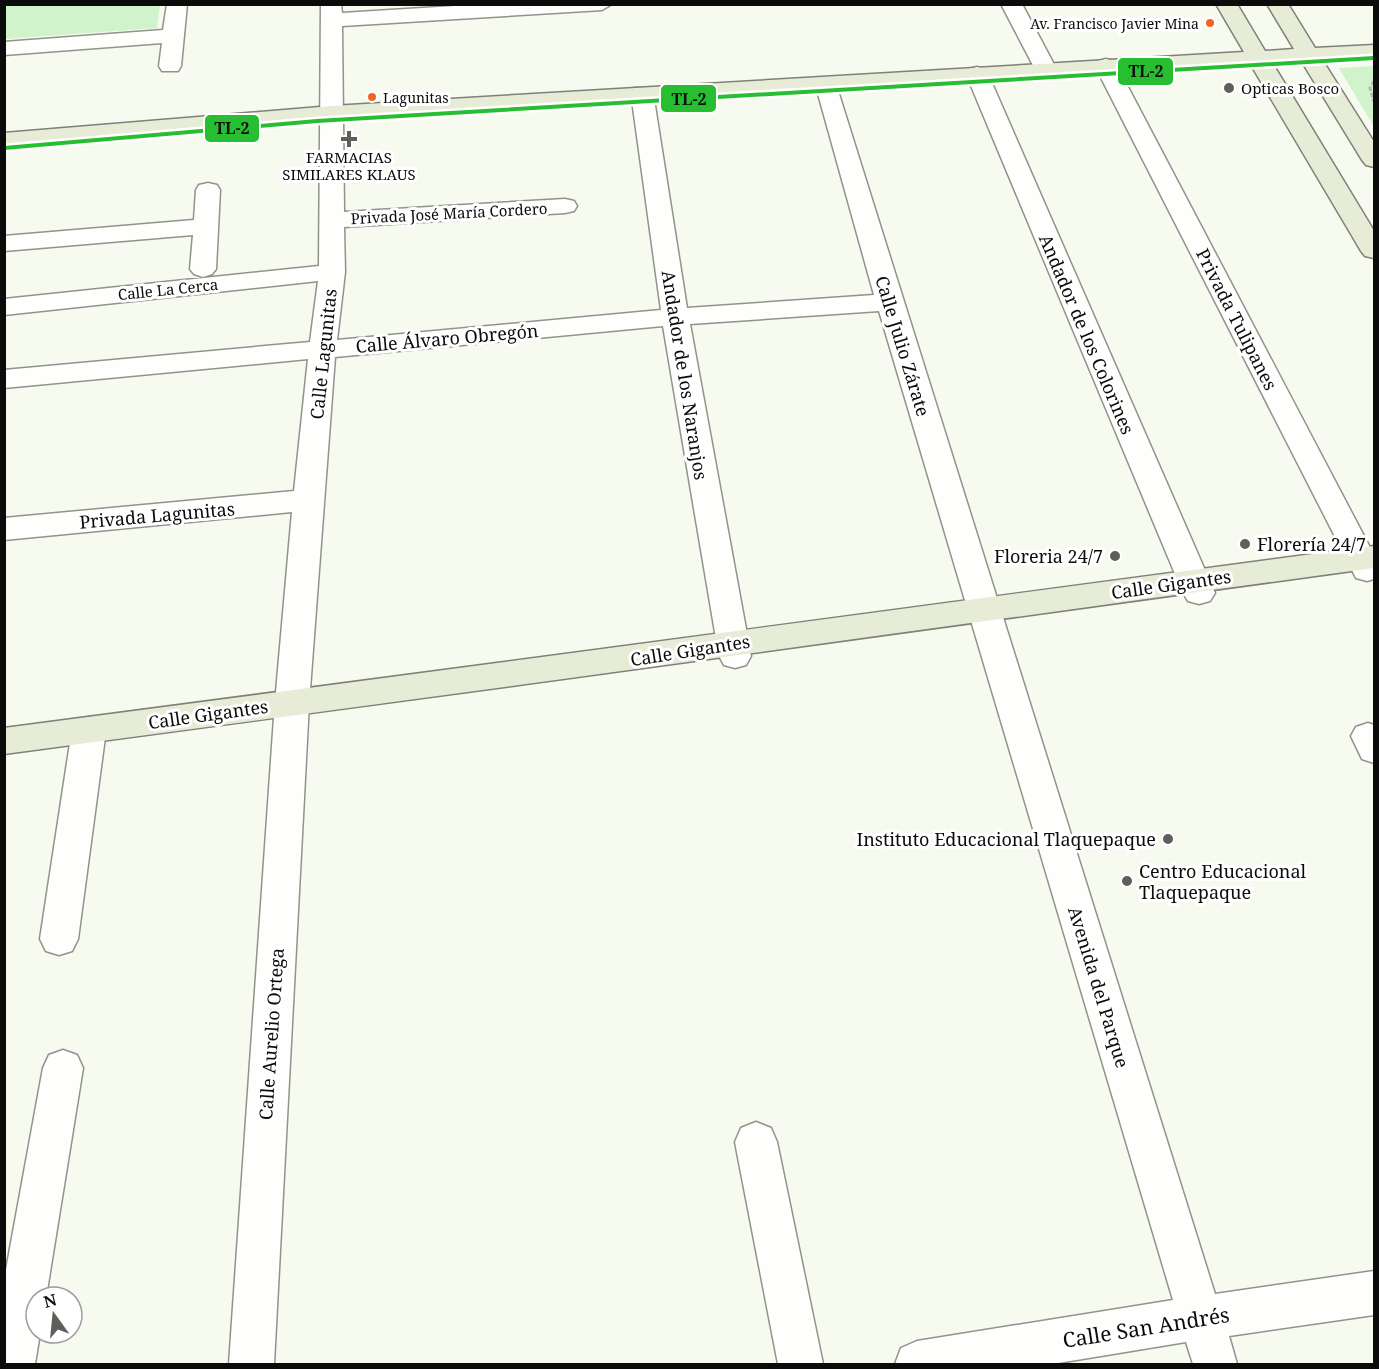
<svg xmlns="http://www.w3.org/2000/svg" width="1379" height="1369" font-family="'Noto Serif',serif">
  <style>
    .green { fill: #d1f3cb }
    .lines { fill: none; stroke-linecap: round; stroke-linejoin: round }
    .minor-casing { stroke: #91938d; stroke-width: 3 }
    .major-casing { stroke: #7f807a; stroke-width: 3 }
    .path { stroke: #b6b7b5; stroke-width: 3; stroke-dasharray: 4.5 2; stroke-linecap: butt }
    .minor { fill: #fefefc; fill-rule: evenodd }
    .major { fill: #e7ecd6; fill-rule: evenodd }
    .rail-1-casing { stroke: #fff; stroke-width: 5 }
    .rail-1 { fill: #27be31; fill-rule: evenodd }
    .bus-dot { fill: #f26522; stroke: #fff; stroke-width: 2 }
    .poi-dot { fill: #5e5f5a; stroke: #fff; stroke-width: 2 }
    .labels { text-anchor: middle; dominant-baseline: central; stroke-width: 6; stroke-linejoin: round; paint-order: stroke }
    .far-bus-label { font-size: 14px; fill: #0b0b0b; stroke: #fff; text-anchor: end }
    .far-poi-label { font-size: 15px; fill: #0b0b0b; stroke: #fff; text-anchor: start }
    .far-street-label { font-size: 15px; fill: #0b0b0b; stroke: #fff }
    .street-label { font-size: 18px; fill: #0b0b0b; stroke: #fff }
    .poi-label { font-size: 18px; fill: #0b0b0b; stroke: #fff; text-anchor: start }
    .near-street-label { font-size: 21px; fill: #0b0b0b; stroke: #fff }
    .line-badge { stroke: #fff; stroke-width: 2 }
    .pale-badge-label { font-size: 16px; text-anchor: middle; font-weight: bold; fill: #111 }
  </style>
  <rect width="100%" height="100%" fill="#f7faee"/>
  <path class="green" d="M5 4H160V5L157 28 5 39Z
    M1374 66V127L1339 68Z"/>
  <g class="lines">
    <g class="minor-casing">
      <path id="minor" d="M167 4H187L181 66 178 71H162L159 66 162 43 4 55V42L163 30Z
        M321 4H341L342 13 487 4H612L602 10 342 26 344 212 565 199 574 201 577 206 574 211 565 213 344 227 345 272 337 340 661 310 631 93 634 88H650L653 93 687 308 874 295 815 83 818 78H834L1215 1294 1374 1271V1315L1229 1336 1237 1364H1193L1186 1342 1052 1364H895L901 1348 917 1341 1173 1300 879 311 690 324 751 656 746 665 735 668 724 665 719 656 663 326 335 357 309 703 274 1364H229L275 703 292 512 4 540V518L294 491 308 359 4 388V370L310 342 318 281 4 315V299L319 266Z
        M1001 4H1022L1057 70 1054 75H1038Z
        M1106 59 1114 61 1117 66 1374 555V579L1367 581 1356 578 1352 570 1095 66 1098 61Z
        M977 67 985 69 988 74 1215 593 1210 601 1199 604 1188 601 1183 593 966 74 969 69Z
        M208 183 217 185 220 190 216 269 212 274 203 277 194 274 190 269 193 235 4 251V236L194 220 196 190 199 185Z
        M89 717 101 721 106 730 78 939 72 951 59 955 46 951 40 939 72 730 77 721Z
        M1368 723 1374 725V763L1362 759 1351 736 1356 727Z
        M63 1050 77 1055 83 1068 46 1297H36V1333H40L35 1364H4V1281L43 1068 49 1055Z
        M756 1122 771 1128 777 1142 823 1364H778L735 1142 741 1128Z"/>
    </g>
    <g class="major-casing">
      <path id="major" d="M1216 4H1237L1265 51 1294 49 1267 4H1288L1315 48 1374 45V57L1323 61 1374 142V167L1366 165 1362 160 1302 62 1273 64 1374 231V258L1365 256 1361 251 1251 65 332 120 4 147V133L332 106 1244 52Z
        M1374 546V568C917 630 461 694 4 754V728C461 669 917 606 1374 546Z"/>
    </g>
    <path class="path" d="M1374 81 1370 88 1374 102"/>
    <use href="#minor" class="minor"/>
    <use href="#major" class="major"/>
    <g class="rail-1-casing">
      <path id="rail-1" d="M1374 56V60L317 123 4 150V146L317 119Z"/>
    </g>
    <use href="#rail-1" class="rail-1"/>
  </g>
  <g class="bus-dot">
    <circle cx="1210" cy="23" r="5"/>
    <circle cx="372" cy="97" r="5"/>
  </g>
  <g class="poi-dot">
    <circle cx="1229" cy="88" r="6"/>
    <path d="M346 130h6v6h6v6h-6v6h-6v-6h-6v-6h6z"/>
    <circle cx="1245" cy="544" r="6"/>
    <circle cx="1115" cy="556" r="6"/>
    <circle cx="1168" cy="839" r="6"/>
    <circle cx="1127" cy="881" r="6"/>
  </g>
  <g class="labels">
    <g class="far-bus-label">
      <text x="1199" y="23">Av. Francisco Javier Mina</text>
      <text x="383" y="97" text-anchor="start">Lagunitas</text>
    </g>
    <g class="far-poi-label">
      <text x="1241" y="88">Opticas Bosco</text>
      <text x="349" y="157" text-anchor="middle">FARMACIAS<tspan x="349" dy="17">SIMILARES KLAUS</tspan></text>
    </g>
    <g class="far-street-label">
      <text transform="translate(449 213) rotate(-3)">Privada José María Cordero</text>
      <text transform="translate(168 289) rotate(-6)">Calle La Cerca</text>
    </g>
    <g class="street-label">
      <text transform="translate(1237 319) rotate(63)">Privada Tulipanes</text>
      <text transform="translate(1087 334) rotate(67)">Andador de los Colorines</text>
      <text transform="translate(447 338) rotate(-5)">Calle Álvaro Obregón</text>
      <text transform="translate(903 346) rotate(73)">Calle Julio Zárate</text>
      <text transform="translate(323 354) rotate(-84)">Calle Lagunitas</text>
      <text transform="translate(685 375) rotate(81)">Andador de los Naranjos</text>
      <text transform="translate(157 515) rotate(-5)">Privada Lagunitas</text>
      <text transform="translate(1171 584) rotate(-8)">Calle Gigantes</text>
      <text transform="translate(690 650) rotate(-9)">Calle Gigantes</text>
      <text transform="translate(208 714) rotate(-8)">Calle Gigantes</text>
      <text transform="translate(1099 987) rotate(73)">Avenida del Parque</text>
      <text transform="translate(271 1034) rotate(-86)">Calle Aurelio Ortega</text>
    </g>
    <g class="poi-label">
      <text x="1257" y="544">Florería 24/7</text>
      <text x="1103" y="556" text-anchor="end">Floreria 24/7</text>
      <text x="1156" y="839" text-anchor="end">Instituto Educacional Tlaquepaque</text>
      <text x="1139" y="871">Centro Educacional<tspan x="1139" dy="21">Tlaquepaque</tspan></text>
    </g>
    <g class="near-street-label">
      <text transform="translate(1146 1327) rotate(-9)">Calle San Andrés</text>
    </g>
  </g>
  <g class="line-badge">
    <rect x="1117" y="57" width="57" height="29" rx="6" fill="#27be31"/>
    <rect x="660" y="84" width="57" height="29" rx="6" fill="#27be31"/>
    <rect x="204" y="114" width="56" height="29" rx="6" fill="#27be31"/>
  </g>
  <g class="pale-badge-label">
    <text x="1146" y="77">TL-2</text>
    <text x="689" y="105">TL-2</text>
    <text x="232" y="134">TL-2</text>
  </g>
  <rect width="1379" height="1369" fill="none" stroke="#0b0b0b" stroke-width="12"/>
  <g transform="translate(54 1315) rotate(345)"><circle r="28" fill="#ffffff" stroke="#9d9d9d" stroke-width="1.5"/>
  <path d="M0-4.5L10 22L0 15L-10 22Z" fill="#5e5f5a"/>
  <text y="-9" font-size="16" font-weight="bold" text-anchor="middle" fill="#0b0b0b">N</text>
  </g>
</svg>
